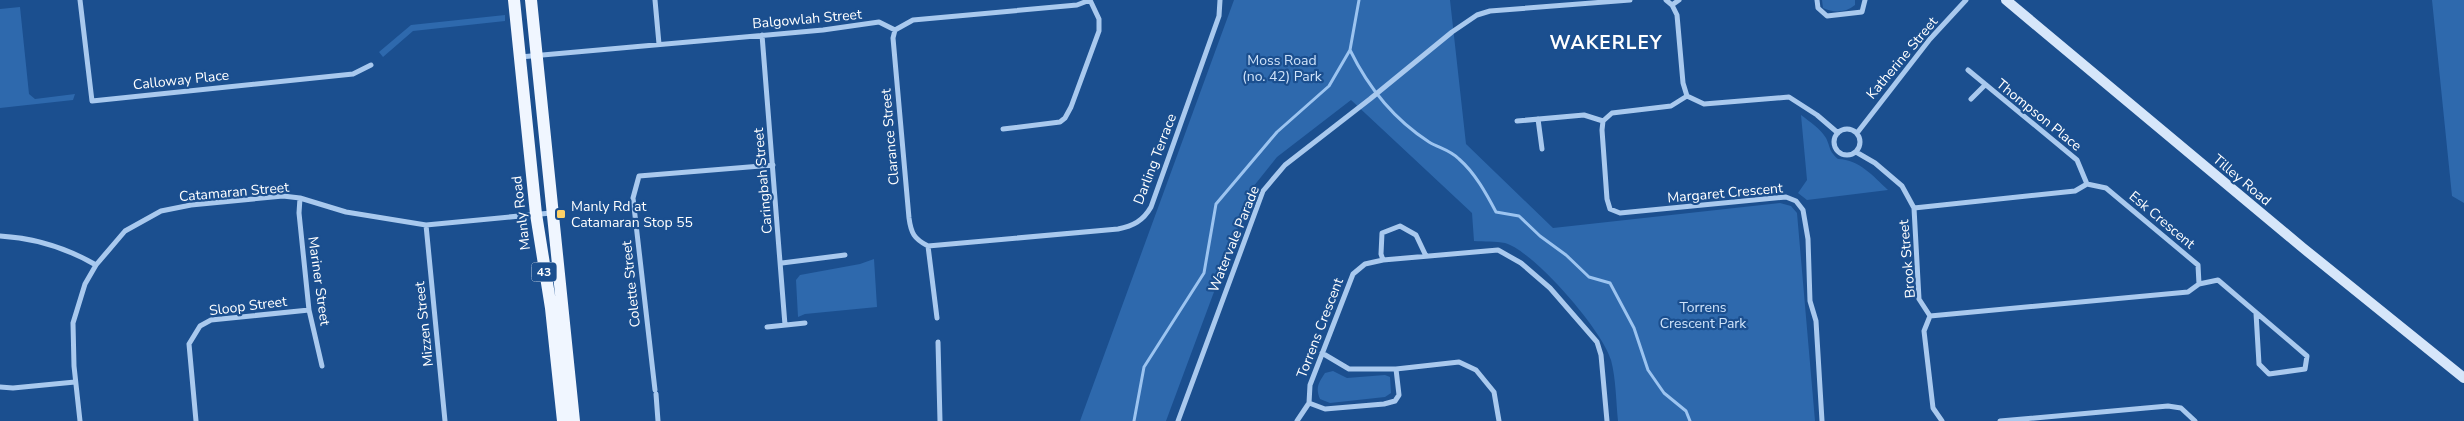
<svg xmlns="http://www.w3.org/2000/svg" width="2464" height="421" font-family="'Nunito Sans',sans-serif">
  <style>
    .green { fill: #2e69ad }
    .lines { fill: none; stroke-linecap: round; stroke-linejoin: round }
    .stream { stroke: #9cc4f0; stroke-width: 3 }
    .minor { stroke: #a9c9ee; stroke-width: 5 }
    .secondary { stroke: #d6e6fa; stroke-width: 10 }
    .primary { stroke: #f0f6ff; stroke-width: 12 }
    .poi-dot { fill: #ffd166; stroke: #1b4f8f; stroke-width: 2 }
    .labels { text-anchor: middle; dominant-baseline: central; stroke-width: 4.5; stroke-linejoin: round; paint-order: stroke }
    .shield { fill: #1b4f8f; stroke: #bbcadd; stroke-width: 1 }
    .shield-label { font-size: 12px; font-weight: bold; fill: #fff }
    .street-label { font-size: 14px; fill: #fff; stroke: #1b4f8f }
    .park-label { font-size: 14px; fill: #cfe3fa; stroke: #1b4f8f }
    .poi-label { font-size: 14px; fill: #fff; stroke: #1b4f8f; text-anchor: start }
    .district-label { font-size: 19px; font-weight: bold; letter-spacing: 1px; fill: #fff; stroke: #1b4f8f }
  </style>
  <rect width="100%" height="100%" fill="#1b4f8f"/>
  <path class="green" d="M1234 0H1450L1466 144 1553 228 1780 203 1791 206 1797 213 1815 421H1618C1616 401 1616 379 1611 360 1603 331 1534 251 1505 243 1496 241 1484 242 1474 241L1472 213 1351 100 1277 157 1253 187 1166 421H1080Z
    M1822 0H1855V5C1845 13 1834 13 1823 8Z
    M2432 0H2464V203L2452 196Z
    M20 7 29 94 35 99 75 94 73 100 0 108V9Z
    M505 15V21L413 31 383 57 379 52 411 25Z
    M1801 115C1810 122 1820 128 1826 138 1831 148 1828 150 1838 159 1860 160 1873 176 1888 190L1807 200 1798 193 1807 180Z
    M874 259 877 307 805 314 798 317 796 280 800 275 860 264Z
    M1333 371 1347 378 1385 375 1390 377 1391 393 1385 397 1330 403 1320 399C1315 388 1319 382 1325 373Z"/>
  <g class="lines">
    <path class="stream" d="M1350 50C1368 87 1395 120 1429 142 1439 148 1450 150 1459 159 1475 173 1486 193 1496 212L1519 216 1540 236 1566 255 1589 277 1610 283 1634 328 1648 370 1664 393 1686 411 1690 421
      M1134 421 1144 367 1204 273 1216 204 1277 132 1329 86 1350 50 1359 0"/>
    <path class="minor" d="M80 0 92 101 353 74 371 65
      M655 0 659 44
      M1666 0 1672 5 1679 0
      M1817 0 1818 8 1827 16 1862 12 1865 0
      M1672 5 1677 15 1683 83 1687 96 1704 104 1789 97 1817 115 1838 133
      M895 30 893 38 909 218C911 233 914 239 928 246L1118 229C1133 226 1143 221 1151 207L1219 16 1220 0
      M762 35 785 325
      M520 57 823 30 879 22 895 30 913 20 1077 5 1090 0
      M1968 70 2077 160 2087 184
      M1971 99 1985 85
      M1538 119 1542 149
      M1517 121 1584 115 1603 121 1602 130 1607 199 1610 209 1620 213 1786 197 1796 201 1803 210 1808 239 1810 301 1816 321 1822 421
      M1603 121 1612 113 1671 106 1687 96
      M1834 142a13 13 0 1 1 26 0a13 13 0 1 1-26 0Z
      M1003 129 1060 122 1065 118 1071 107 1099 31V19L1090 0
      M1857 133 1930 39 1966 0
      M1856 152 1875 163 1902 186 1914 208 1919 299 1930 316 1924 331 1933 408 1942 421
      M300 198 299 213 309 310 322 366
      M1914 208 2075 191 2087 184 2106 188 2198 265 2199 284
      M426 225 445 421
      M0 236C35 238 65 247 96 265
      M928 246 937 318
      M1383 260 1381 254 1382 233 1400 226 1416 235 1426 256
      M782 263 845 255
      M1930 316 2188 292 2199 284 2218 280 2307 356 2305 369 2269 374 2259 364 2256 313
      M767 327 805 323
      M938 342 940 421
      M1322 353 1349 369H1396L1459 362 1476 370 1494 392 1499 421
      M0 387 13 388 75 382
      M655 390 633 198 639 176 773 165
      M656 394 658 421
      M1309 403 1325 409 1384 404 1395 401 1399 395 1396 369
      M80 421 74 366 73 323 85 284 96 265 125 231 161 211 191 205 283 196 300 198 346 212 426 225 551 213
      M196 421 189 344 200 326 211 320 309 310
      M1178 421 1263 191 1285 165 1370 99 1452 32 1477 15 1490 11 1630 0
      M1297 421 1309 403 1310 385 1353 274 1365 264 1383 260 1498 250 1521 263 1550 288 1597 342 1601 355 1607 421
      M2000 421 2168 406 2181 408 2195 421"/>
    <path class="secondary" d="M2006 0 2303 248 2464 378"/>
    <path class="primary" d="M514 0 536 214 551 308 563 421
      M531 0 574 421"/>
  </g>
  <rect class="poi-dot" x="556" y="209" width="10" height="10" rx="2.5"/>
  <g class="labels">
    <rect class="shield" x="531.5" y="262.5" width="25" height="19" rx="4"/>
    <g class="shield-label">
      <text x="544" y="272">43</text>
    </g>
    <g class="street-label">
      <text transform="translate(807 19) rotate(-5)">Balgowlah Street</text>
      <text transform="translate(1902 58) rotate(-50)">Katherine Street</text>
      <text transform="translate(181 80) rotate(-6)">Calloway Place</text>
      <text transform="translate(2039 115) rotate(39)">Thompson Place</text>
      <text transform="translate(890 137) rotate(-95)">Clarance Street</text>
      <text transform="translate(1155 159) rotate(-69)">Darling Terrace</text>
      <text transform="translate(2242 180) rotate(40)">Tilley Road</text>
      <text transform="translate(763 181) rotate(-95)">Caringbah Street</text>
      <text transform="translate(234 192) rotate(-5)">Catamaran Street</text>
      <text transform="translate(1725 193) rotate(-5)">Margaret Crescent</text>
      <text transform="translate(521 213) rotate(-97)">Manly Road</text>
      <text transform="translate(2162 220) rotate(40)">Esk Crescent</text>
      <text transform="translate(1234 239) rotate(-68)">Watervale Parade</text>
      <text transform="translate(1907 259) rotate(-95)">Brook Street</text>
      <text transform="translate(319 281) rotate(82)">Mariner Street</text>
      <text transform="translate(631 284) rotate(-96)">Colette Street</text>
      <text transform="translate(248 306) rotate(-7)">Sloop Street</text>
      <text transform="translate(424 324) rotate(-96)">Mizzen Street</text>
      <text transform="translate(1320 328) rotate(-69)">Torrens Crescent</text>
    </g>
    <g class="park-label">
      <text x="1282" y="60">Moss Road<tspan x="1282" dy="16">(no. 42) Park</tspan></text>
      <text x="1703" y="307">Torrens<tspan x="1703" dy="16">Crescent Park</tspan></text>
    </g>
    <g class="poi-label">
      <text x="571" y="206">Manly Rd at<tspan x="571" dy="16">Catamaran Stop 55</tspan></text>
    </g>
    <g class="district-label">
      <text x="1606" y="43">WAKERLEY</text>
    </g>
  </g>
</svg>
